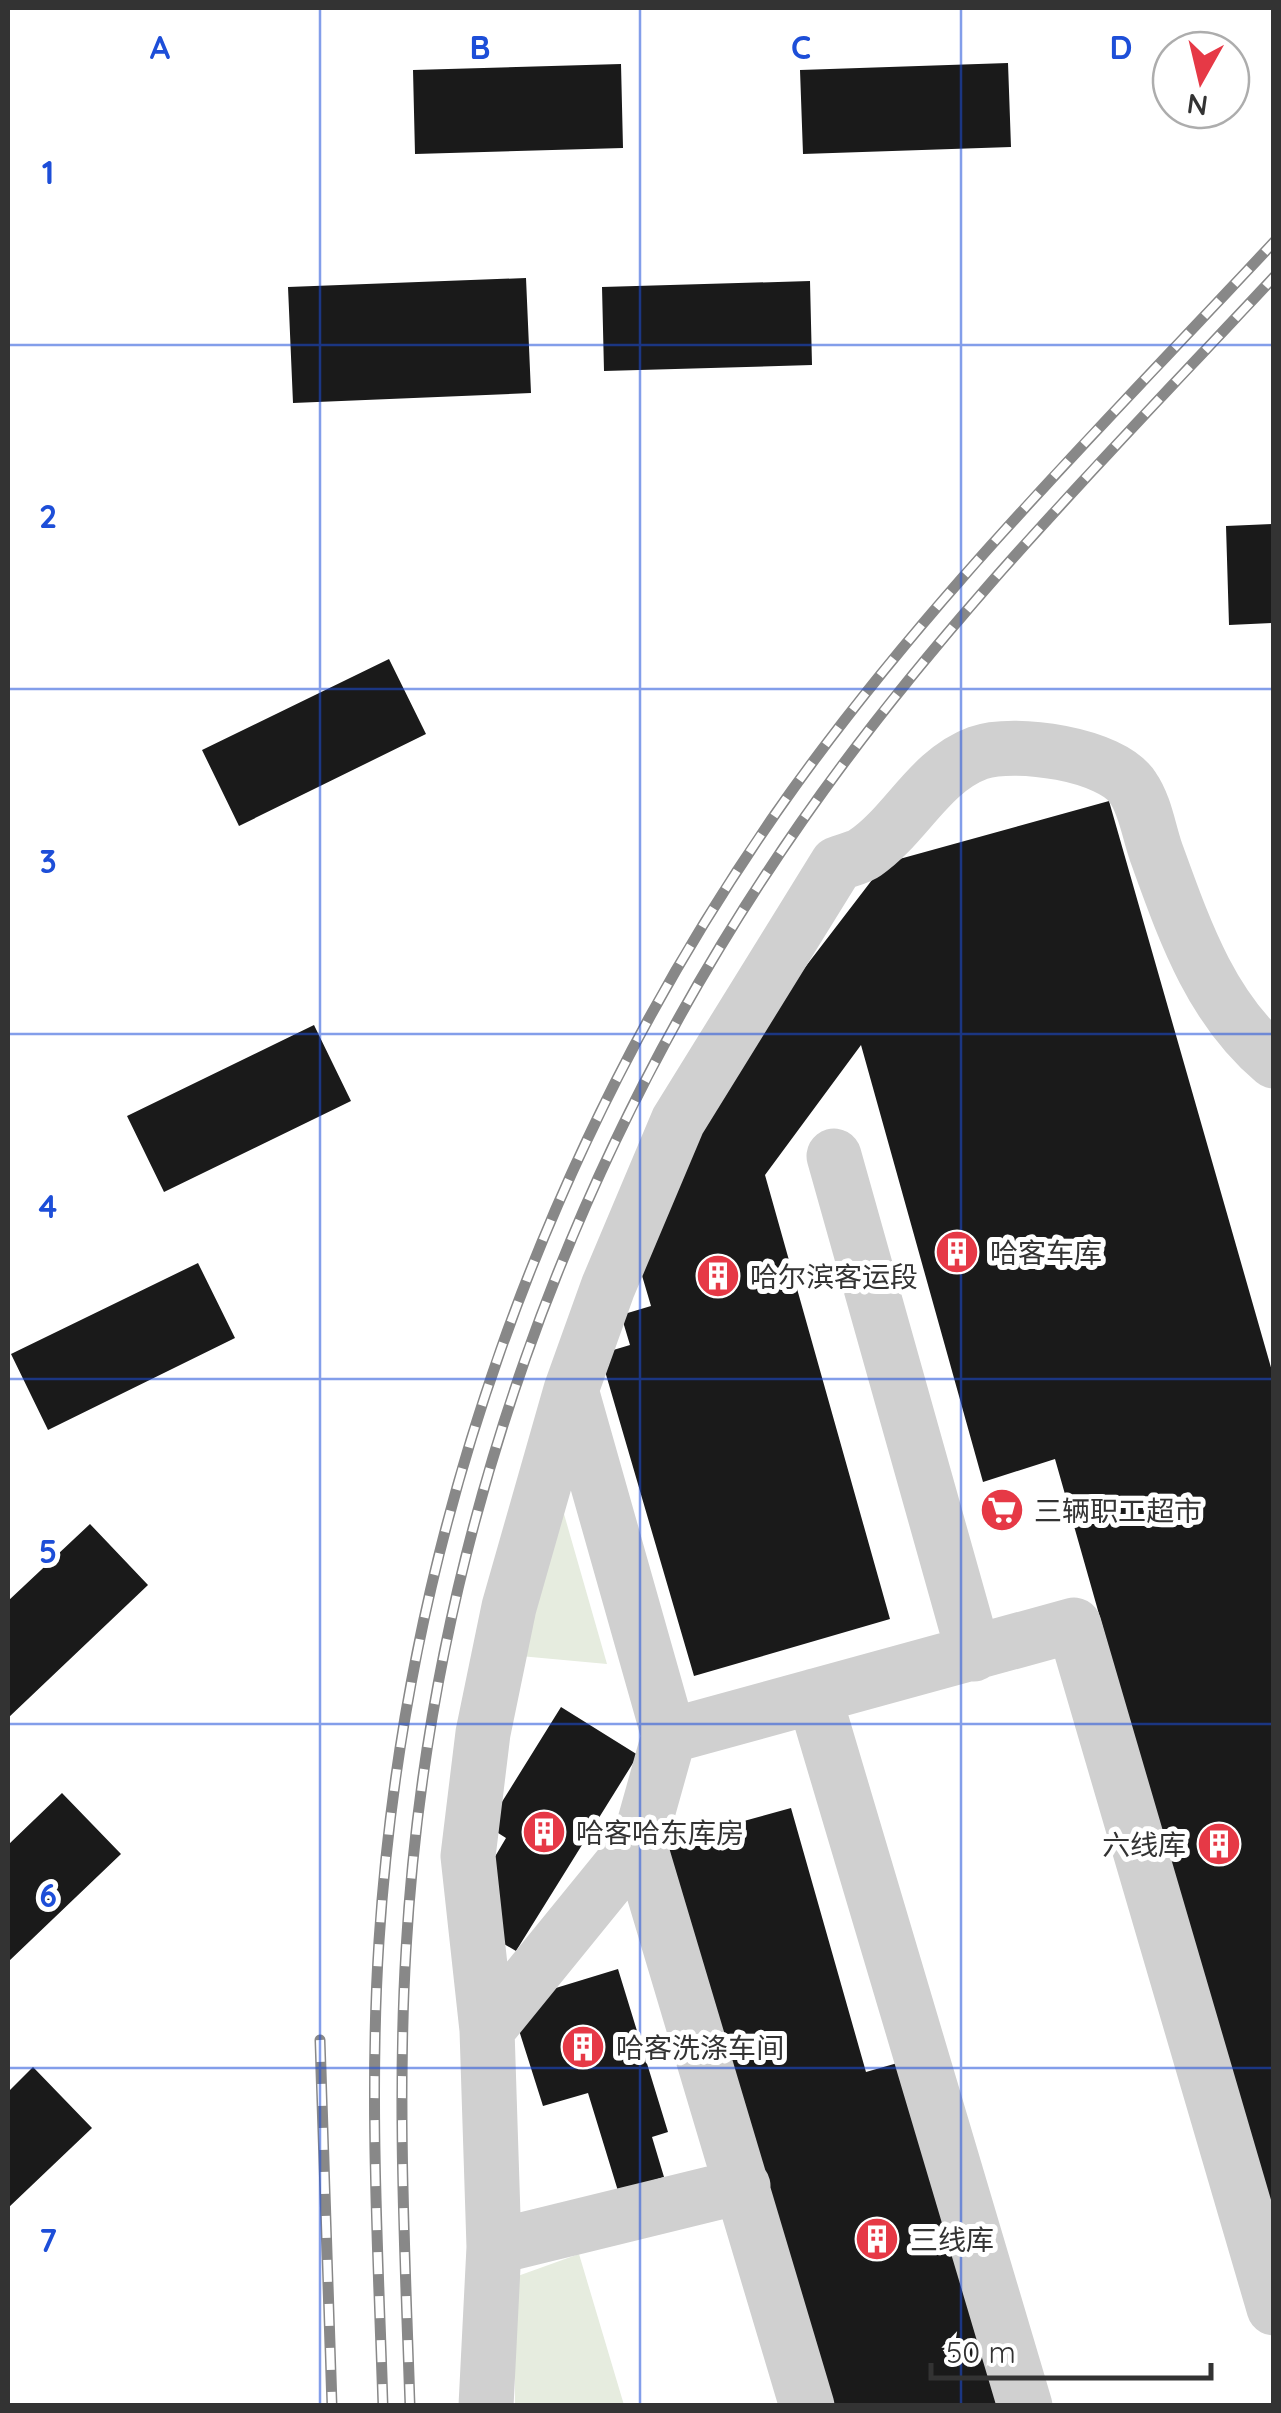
<svg xmlns="http://www.w3.org/2000/svg" width="1281" height="2413" font-family="Quicksand,'Noto Sans SC',sans-serif">
  <style>
    .green { fill: #e6ecdf }
    .building { fill: #1a1a1a }
    .lines { fill: none; stroke-linecap: round; stroke-linejoin: round }
    .minor { stroke: #d0d0d0; stroke-width: 55 }
    .rail-casing { stroke: #888; stroke-width: 11 }
    .rail { stroke: #fff; stroke-width: 8; stroke-dasharray: 22; stroke-linecap: butt }
    .grid { fill: none; stroke: #1d4ed8; stroke-width: 2.5; stroke-opacity: 0.55 }
    .labels { text-anchor: middle; dominant-baseline: central; stroke-width: 10; stroke-linejoin: round; paint-order: stroke }
    .poi-label { font-size: 28px; fill: #333; stroke: #fff; text-anchor: start }
    .grid-label { font-size: 32px; text-anchor: middle; font-weight: bold; fill: #1d4ed8; stroke: #fff; stroke-width: 10; stroke-linejoin: round; paint-order: stroke }
  </style>
  <rect width="100%" height="100%" fill="#fff"/>
  <path class="green" d="M558 1493 607 1664 520 1656Z
    M579 2254 624 2405H515V2277Z"/>
  <path class="building" d="M1008 63 1011 147 803 154 800 70Z
    M621 64 623 148 415 154 413 70Z
    M526 278 531 393 293 403 288 287Z
    M810 281 812 365 604 371 602 287Z
    M1274 524V623L1229 625 1226 526Z
    M389 659 426 734 239 826 202 750Z
    M1109 801 1274 1378 1272 2224 1055 1459 983 1482 861 1045 765 1175 890 1619 694 1676 600 1354 630 1345 621 1315 651 1306 633 1245 688 1120 885 863Z
    M314 1025 351 1101 164 1192 127 1116Z
    M198 1263 235 1338 48 1430 11 1354Z
    M90 1524 148 1585 8 1718V1601Z
    M561 1707 638 1755 516 1951 497 1940 493 1860 506 1838 487 1826Z
    M62 1793 121 1854 8 1962V1845Z
    M791 1808 866 2072 929 2054 1029 2406H819L660 1844Z
    M618 1969 668 2132 652 2137 664 2177 618 2191 588 2093 543 2106 510 2002Z
    M33 2067 92 2128 8 2208V2092Z"/>
  <g class="lines">
    <path class="minor" d="M834 1156 974 1654
      M571 1390 669 1736
      M814 1696 1025 2406
      M639 1843 807 2406
      M487 2030 639 1843 669 1736 1074 1625 1274 2308
      M494 2247 743 2186
      M486 2406 494 2247 487 2030 468 1856 483 1733 509 1607 571 1390 608 1287 678 1121 837 864C846 860 858 858 865 853 906 825 929 771 978 753 1014 740 1112 754 1133 788 1145 805 1149 832 1156 852 1184 929 1210 1007 1274 1061"/>
    <g class="rail-casing">
      <path id="rail" d="M320 2040 332 2406
        M383 2406C378 2251 369 2095 379 1941 405 1536 545 1146 776 813 920 606 1103 426 1274 242
        M410 2406C405 2254 397 2102 406 1950 429 1544 570 1153 802 821 939 624 1111 452 1274 277"/>
    </g>
    <use href="#rail" class="rail"/>
  </g>
  <path class="grid" d="M320 8V2406M640 8V2406M961 8V2406M8 345H1274M8 689H1274M8 1034H1274M8 1379H1274M8 1724H1274M8 2068H1274"/>
  <defs>
    <g id="building-disc" transform="scale(2.25)"><circle r="9.5" fill="#e63946" stroke="#fff"/><path d="M-4-6H4V6H1V3H-1V6H-4ZM-2.5-4.3h1.7v1.8h-1.7ZM.8-4.3h1.7v1.8H.8ZM-2.5-1h1.7V.8h-1.7ZM.8-1h1.7V.8H.8Z" fill="#fff"/></g>
    <g id="supermarket-disc" transform="scale(2.25)"><circle r="9.5" fill="#e63946" stroke="#fff"/><path d="M-6-5.5h2.5l.6 2H6L4.5 2H-2.5L-4.4-4H-6ZM-1.5 3.2a1.3 1.3 0 1 0 .1 0ZM3 3.2a1.3 1.3 0 1 0 .1 0Z" fill="#fff"/></g>
  </defs>
  <g fill-rule="evenodd">
    <use href="#building-disc" x="957" y="1252"/>
    <use href="#building-disc" x="718" y="1276"/>
    <use href="#supermarket-disc" x="1002" y="1510"/>
    <use href="#building-disc" x="544" y="1832"/>
    <use href="#building-disc" x="1219" y="1844"/>
    <use href="#building-disc" x="583" y="2047"/>
    <use href="#building-disc" x="877" y="2239"/>
  </g>
  <g class="labels">
    <g class="poi-label">
      <text x="990" y="1252">哈客车库</text>
      <text x="750" y="1276">哈尔滨客运段</text>
      <text x="1034" y="1510">三辆职工超市</text>
      <text x="576" y="1832">哈客哈东库房</text>
      <text x="1186" y="1844" text-anchor="end">六线库</text>
      <text x="616" y="2047">哈客洗涤车间</text>
      <text x="910" y="2239">三线库</text>
    </g>
  </g>
  <g class="grid-label">
    <text x="160" y="59">A</text>
    <text x="480" y="59">B</text>
    <text x="801" y="59">C</text>
    <text x="1121" y="59">D</text>
    <text x="48" y="184">1</text>
    <text x="48" y="528">2</text>
    <text x="48" y="873">3</text>
    <text x="48" y="1218">4</text>
    <text x="48" y="1563">5</text>
    <text x="48" y="1907">6</text>
    <text x="48" y="2252">7</text>
  </g>
  <rect width="1281" height="2413" fill="none" stroke="#333333" stroke-width="20"/>
  <g transform="translate(1201 80) rotate(188)"><circle r="48" fill="#ffffff" stroke="#adadad" stroke-width="2.5"/>
  <path d="M0-8L18 38L0 25L-18 38Z" fill="#e63946"/>
  <text y="-15" font-size="28" font-weight="bold" text-anchor="middle" fill="#333333">N</text>
  </g>
  <path d="M931 2363v15h280v-15" fill="none" stroke="#333333" stroke-width="5"/>
  <text x="946" y="2363" font-size="30" fill="#333333" stroke="#ffffff" stroke-width="8" paint-order="stroke">50 m</text>
</svg>
